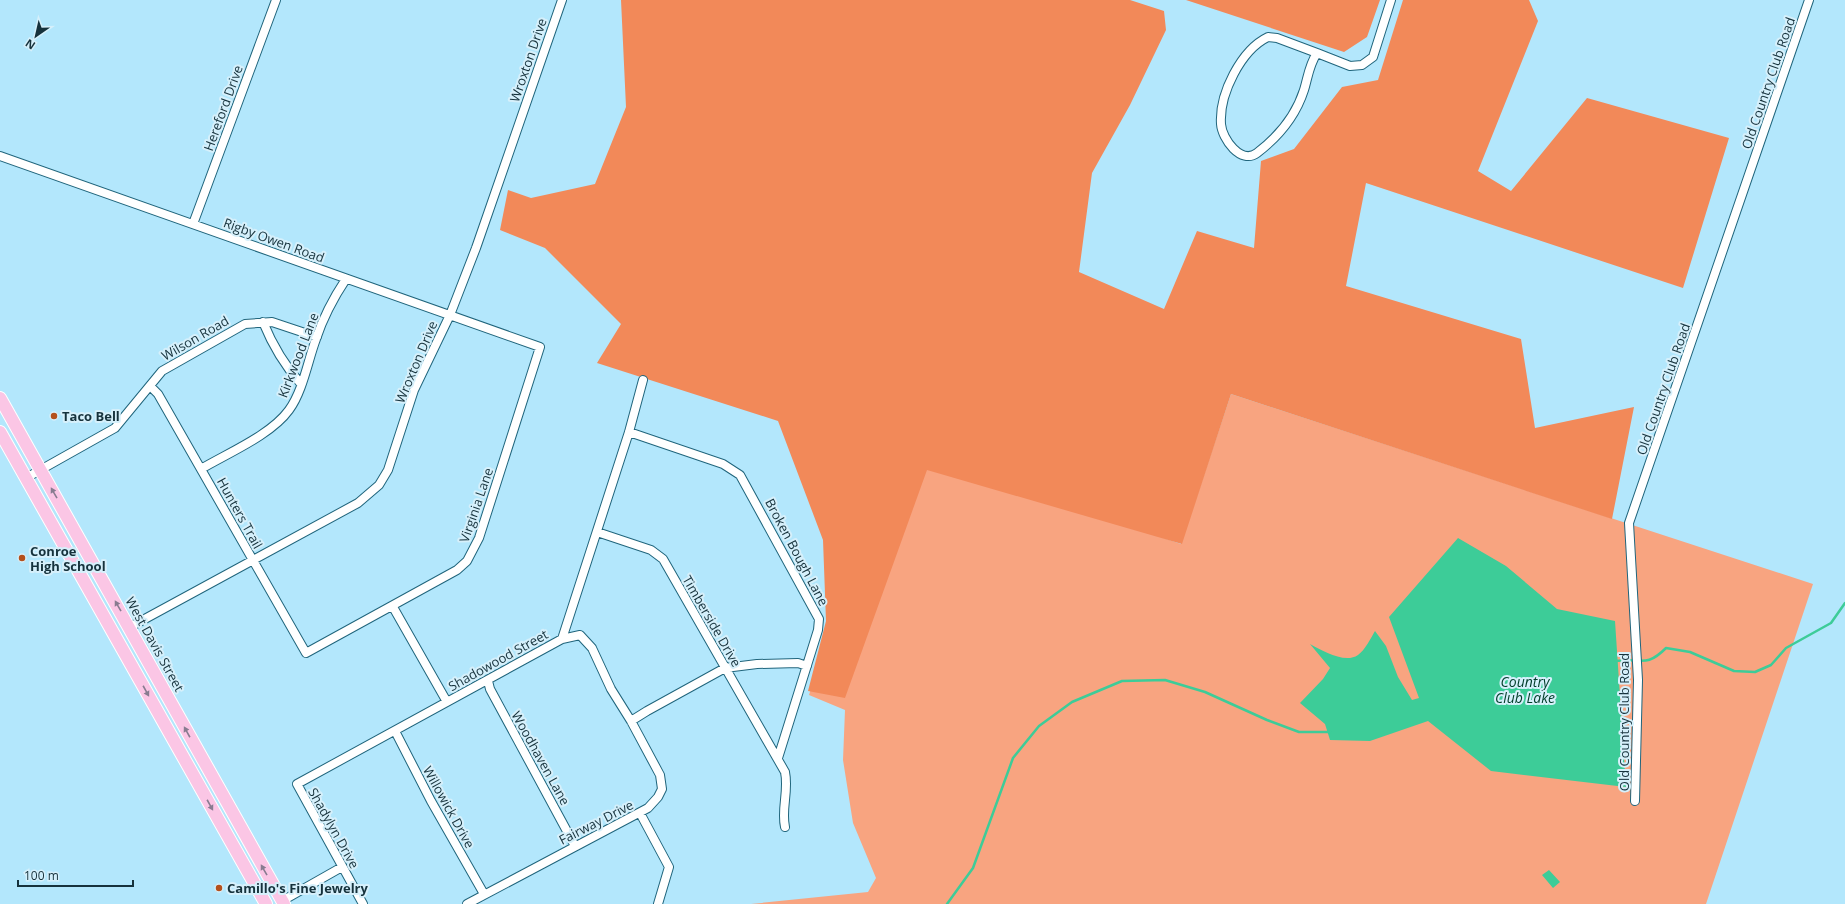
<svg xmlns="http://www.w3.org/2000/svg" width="1845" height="904" font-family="'Open Sans',sans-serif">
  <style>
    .green { fill: #f8a480 }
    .forest { fill: #f28959 }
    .water { fill: #3dcc98 }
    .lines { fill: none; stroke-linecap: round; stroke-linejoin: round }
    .stream { stroke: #3dcc98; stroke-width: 2.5 }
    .minor-casing { stroke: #20657c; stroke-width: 10 }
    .primary-casing { stroke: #fff; stroke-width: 14 }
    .minor { stroke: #fff; stroke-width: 8 }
    .primary { stroke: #fbc6e5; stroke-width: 12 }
    .oneway { fill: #887c90 }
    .poi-dot { fill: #b4501c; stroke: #d6f0fb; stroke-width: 1.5 }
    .labels { text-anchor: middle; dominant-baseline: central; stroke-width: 4; stroke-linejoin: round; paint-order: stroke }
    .street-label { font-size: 13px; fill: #16323c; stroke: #d6f0fb }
    .poi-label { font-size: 13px; font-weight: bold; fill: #16323c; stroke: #d6f0fb; text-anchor: start }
    .water-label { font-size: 14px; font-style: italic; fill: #003d29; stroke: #d6f0fb }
  </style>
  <rect width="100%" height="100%" fill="#b3e7fc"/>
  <path class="green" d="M1231 394 1813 584 1706 904H751L868 892 876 878 853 823 843 760 845 710 809 695 888 444 1181 544Z"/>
  <path class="forest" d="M621 0H1130L1164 11 1166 30 1130 105 1092 173 1079 272 1164 309 1197 231 1254 248 1261 161 1294 149 1342 87 1378 80 1403 0H1529L1538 21 1478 171 1511 191 1587 98 1729 138 1683 288 1366 183 1346 286 1521 339 1535 428 1634 407 1612 519 1231 394 1182 544 927 470 845 698 808 691 826 621 823 540 778 421 597 363 621 324 545 248 500 230 508 190 531 198 595 184 626 107Z
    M1186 0H1380L1367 37 1344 52Z"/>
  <path class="water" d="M1458 538 1506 566 1557 609 1615 621 1626 787 1491 771 1428 721 1370 741 1330 740 1325 724 1300 703 1323 679 1330 668 1310 644C1323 651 1345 664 1358 655 1365 650 1371 638 1375 631L1386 646 1398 677 1412 700 1419 698 1389 617Z
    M1549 870 1560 882 1553 888 1542 875Z"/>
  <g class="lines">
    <path class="stream" d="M1616 661C1641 657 1645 669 1666 648L1690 652 1734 671 1755 672 1771 665 1786 648 1831 623 1845 603
      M947 904 973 868 1013 758 1039 726 1072 702 1122 681 1165 680 1205 692 1267 720 1299 732H1330"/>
    <g class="minor-casing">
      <path id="minor" d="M1268 37 1277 38 1317 53C1309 65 1308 77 1304 90 1296 115 1278 137 1257 153 1241 165 1222 139 1221 124 1219 94 1241 50 1268 37Z
        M1317 53 1350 66 1362 65 1373 57 1391 0
        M0 156 540 347 479 538 467 561 457 570 306 653 158 394 150 386
        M193 224 276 0
        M263 322C272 344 285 366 301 384
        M629 432 723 464 740 475 819 619 818 630 778 758
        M201 469C228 453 271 435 289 410 303 391 308 360 316 339 323 318 334 297 346 279
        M26 478 115 428 162 371 245 324 272 322 317 337
        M597 532 651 550 663 559 785 772C789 791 781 809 785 827
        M393 607 447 702
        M130 627 358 503 379 485 388 470 414 390 450 315 476 248 562 0
        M488 681 490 689 575 846
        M631 721 647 711 725 668 757 664 798 663 807 666
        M395 731 431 801 484 894
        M1635 801 1638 680 1629 523 1809 0
        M640 813 669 867 658 904
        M282 901 342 867
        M363 904 297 784 562 639 629 432 643 380
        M467 904 648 808 658 797 662 789 660 775 631 721 611 689 592 648 580 635 562 639"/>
    </g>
    <g class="primary-casing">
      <path id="primary" d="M0 398 284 904
        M0 432 266 904"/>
    </g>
    <use href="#minor" class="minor"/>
    <use href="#primary" class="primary"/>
  </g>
  <defs><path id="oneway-solid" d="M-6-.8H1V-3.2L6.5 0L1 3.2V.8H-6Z"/></defs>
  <g class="oneway">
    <use href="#oneway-solid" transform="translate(54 493) rotate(-120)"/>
    <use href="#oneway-solid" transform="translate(118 606) rotate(-120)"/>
    <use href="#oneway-solid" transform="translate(146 691) rotate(61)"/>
    <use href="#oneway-solid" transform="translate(187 732) rotate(-119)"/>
    <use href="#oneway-solid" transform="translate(210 805) rotate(61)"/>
    <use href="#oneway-solid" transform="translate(264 870) rotate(-120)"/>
  </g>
  <g class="poi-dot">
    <circle cx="54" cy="416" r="4"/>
    <circle cx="22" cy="558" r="4"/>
    <circle cx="219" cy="888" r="4"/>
  </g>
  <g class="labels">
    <g class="street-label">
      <text transform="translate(528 60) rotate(-71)">Wroxton Drive</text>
      <text transform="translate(1768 83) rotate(-71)">Old Country Club Road</text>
      <text transform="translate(223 108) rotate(-70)">Hereford Drive</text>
      <text transform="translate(274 240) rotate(20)">Rigby Owen Road</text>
      <text transform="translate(195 338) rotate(-30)">Wilson Road</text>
      <text transform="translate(298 355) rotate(-69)">Kirkwood Lane</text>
      <text transform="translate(416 362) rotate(-67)">Wroxton Drive</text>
      <text transform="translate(1663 389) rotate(-71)">Old Country Club Road</text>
      <text transform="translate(476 505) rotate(-71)">Virginia Lane</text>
      <text transform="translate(240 513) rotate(61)">Hunters Trail</text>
      <text transform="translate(797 552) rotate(62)">Broken Bough Lane</text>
      <text transform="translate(712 621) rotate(60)">Timberside Drive</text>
      <text transform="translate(155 644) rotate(61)">West Davis Street</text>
      <text transform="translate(498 660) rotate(-29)">Shadowood Street</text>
      <text transform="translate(1624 722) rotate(-90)">Old Country Club Road</text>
      <text transform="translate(541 758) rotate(61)">Woodhaven Lane</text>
      <text transform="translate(449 807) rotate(61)">Willowick Drive</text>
      <text transform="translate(596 822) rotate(-27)">Fairway Drive</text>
      <text transform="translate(334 828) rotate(61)">Shadylyn Drive</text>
    </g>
    <g class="poi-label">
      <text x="62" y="416">Taco Bell</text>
      <text x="30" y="551">Conroe<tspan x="30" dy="15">High School</tspan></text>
      <text x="227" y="888">Camillo's Fine Jewelry</text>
    </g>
    <g class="water-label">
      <text x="1525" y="681">Country<tspan x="1525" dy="16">Club Lake</tspan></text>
    </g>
  </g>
  <g transform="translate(36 36) rotate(214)" stroke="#d6f0fb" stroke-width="3" paint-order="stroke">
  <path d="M0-3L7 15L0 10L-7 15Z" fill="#16323c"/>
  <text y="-6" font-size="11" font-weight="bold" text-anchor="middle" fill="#16323c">N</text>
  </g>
  <path d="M18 880v6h115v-6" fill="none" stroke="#16323c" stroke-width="2"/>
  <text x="24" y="880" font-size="12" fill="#16323c" stroke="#d6f0fb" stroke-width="3" paint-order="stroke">100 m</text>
</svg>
